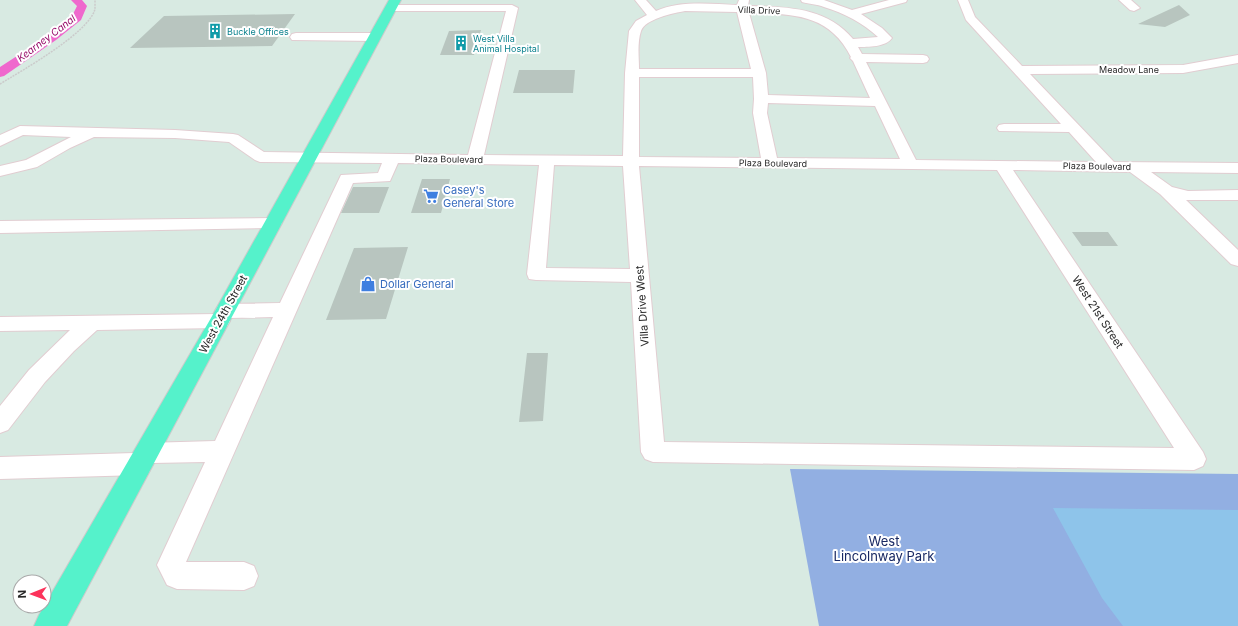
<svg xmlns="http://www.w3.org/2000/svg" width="1238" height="626" font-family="Inter,sans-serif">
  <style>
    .green { fill: #92afe2 }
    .pitch { fill: #8ec4ea }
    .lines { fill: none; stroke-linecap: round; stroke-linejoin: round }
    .canal { fill: #ef68cd; fill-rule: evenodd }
    .building { fill: #b8c5bf }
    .minor-casing { stroke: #e1cdd1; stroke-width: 2 }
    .major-casing { stroke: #cbcbcb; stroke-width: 2 }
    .path { stroke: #cbcbcb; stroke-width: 1.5; stroke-dasharray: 2 1; stroke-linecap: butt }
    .minor { fill: #fff; fill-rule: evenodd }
    .major { fill: #55f2cb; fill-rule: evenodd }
    .labels { text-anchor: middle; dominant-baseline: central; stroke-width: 4; stroke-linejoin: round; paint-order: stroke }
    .far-street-label { font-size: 9px; fill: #272727; stroke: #fff }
    .far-culture-label { font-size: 9px; fill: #0d838f; stroke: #fff; text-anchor: start }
    .far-water-label { font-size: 10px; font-style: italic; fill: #970b69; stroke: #fff }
    .shop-label { font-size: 11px; fill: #366cbe; stroke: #fff; text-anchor: start }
    .street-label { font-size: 11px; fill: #272727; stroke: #fff }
    .near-park-label { font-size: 13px; fill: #182863; stroke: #fff }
  </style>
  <rect width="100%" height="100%" fill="#d8eae2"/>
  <path class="green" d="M790 469 1238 474V626H819Z"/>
  <path class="pitch" d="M1053 508 1238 510V626H1123L1102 598Z"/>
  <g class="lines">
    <path class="canal" d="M71 0H82L87 6 81 20 56 40 4 76 0 77V67L48 36 72 16 77 6Z"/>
  </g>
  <path class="building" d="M1179 5 1190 15 1165 27 1138 24Z
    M295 14 272 46 130 48 164 16Z
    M481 30 474 55H440L449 31Z
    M519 70H575L573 93H513Z
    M422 179H450L441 213H411Z
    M353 187H389L379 213H341Z
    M1072 232H1108L1118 246H1082Z
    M408 247 386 319 326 320 354 248Z
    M527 353H548L543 421 519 422Z"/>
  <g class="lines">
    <g class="minor-casing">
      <path id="minor" d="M635 0H646L656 11C680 0 712 4 737 5L739 0H749L748 6C787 7 826 7 853 39L878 37C863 23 844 13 824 7 817 4 809 4 802 2L801 0H824L852 10 889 0H907L906 2 861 14 882 28 892 38C886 47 868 47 858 47L862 54 923 55 927 56 929 59 927 62 923 63 866 62 916 160 1096 162 1069 132 999 131 997 128 999 125 1004 124H1061L966 20 958 0H968L975 17 1022 66 1183 65 1238 55V63L1183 73 1030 74 1114 162 1238 163V173L1151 172 1172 187 1188 191 1238 190V200H1186L1238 250V266L1231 264 1160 194 1130 172 1013 170 1203 452 1206 459 1203 466 1194 470 653 462 645 459 641 452 631 282 536 280 529 279 527 274 539 165 398 163 390 181 353 183 186 562H244L254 566 258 576 254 586 244 590 177 589 167 585 157 565 205 462 152 463 149 472 140 475 0 479V457L134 453 138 446 146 443 215 441 273 317 228 318 230 321 227 326 220 328 97 330 74 351 45 382 8 430 0 433V406L29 370 70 330 0 331V317L217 314 215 311 218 306 225 304 280 303 341 175 378 173 382 163 260 162 255 160 229 142 175 138 94 137 70 148 37 167 0 176V166L26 160 71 137 23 135 0 146V135L20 126 175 130 233 134 238 135 264 152 468 155 506 11H391L385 8 391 5H512L518 8 484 155 623 156 625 73 629 31 636 21 647 15ZM685 11 737 12 751 69H639C639 57 637 43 641 31 645 19 674 13 685 11ZM749 13C791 14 829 13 851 57L850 58 853 61 870 98 768 95 766 73ZM639 77H753L754 99 753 113 761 158 639 157ZM768 103 875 106 900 159 777 158 767 113ZM554 165 623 166 630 269 546 268ZM639 166 997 170 1174 448 664 442Z
        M1119 0H1131L1140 8 1134 11 1130 10Z
        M296 33H375L379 34 381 37 379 40 375 41 292 40 290 37 292 34Z
        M273 218 279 219 282 223 279 227 273 228 0 233V221Z"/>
    </g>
    <g class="major-casing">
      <path id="major" d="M389 0H401L67 626H34L39 615 211 318Z"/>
    </g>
    <path class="path" d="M0 84C21 71 89 33 95 9 95 7 95 3 95 0"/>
    <use href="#minor" class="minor"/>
    <use href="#major" class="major"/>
  </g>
  <defs>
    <g id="building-bare" transform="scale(1.2)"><path d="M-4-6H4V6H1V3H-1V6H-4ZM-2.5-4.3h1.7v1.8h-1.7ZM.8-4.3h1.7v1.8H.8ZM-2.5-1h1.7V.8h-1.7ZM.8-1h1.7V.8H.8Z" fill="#0f9aa8" stroke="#fff" stroke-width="2.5" paint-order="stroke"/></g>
    <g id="supermarket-bare" transform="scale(1.2)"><path d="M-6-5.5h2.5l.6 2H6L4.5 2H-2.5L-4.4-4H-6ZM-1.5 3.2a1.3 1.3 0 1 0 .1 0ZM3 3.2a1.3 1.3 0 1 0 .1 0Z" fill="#3f7fe0" stroke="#fff" stroke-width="2.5" paint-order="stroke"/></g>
    <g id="shop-bare" transform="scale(1.2)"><path d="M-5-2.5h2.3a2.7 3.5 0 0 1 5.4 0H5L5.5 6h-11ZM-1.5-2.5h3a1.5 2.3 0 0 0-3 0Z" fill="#3f7fe0" stroke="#fff" stroke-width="2.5" paint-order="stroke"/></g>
  </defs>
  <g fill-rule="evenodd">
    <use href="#building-bare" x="215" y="31"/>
    <use href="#building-bare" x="461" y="43"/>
    <use href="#supermarket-bare" x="431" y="196"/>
    <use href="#shop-bare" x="368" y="284"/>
  </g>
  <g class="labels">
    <g class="far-street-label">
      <text transform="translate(759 10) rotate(2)">Villa Drive</text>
      <text x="1129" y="69">Meadow Lane</text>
      <text transform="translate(449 159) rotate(1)">Plaza Boulevard</text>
      <text transform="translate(773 163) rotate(1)">Plaza Boulevard</text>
      <text transform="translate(1097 166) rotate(1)">Plaza Boulevard</text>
    </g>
    <g class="far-culture-label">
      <text x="227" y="31">Buckle Offices</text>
      <text x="473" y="38">West Villa<tspan x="473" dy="10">Animal Hospital</tspan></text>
    </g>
    <g class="far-water-label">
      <text transform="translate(46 38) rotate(-37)">Kearney Canal</text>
    </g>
    <g class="shop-label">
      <text x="443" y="190">Casey's<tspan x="443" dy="13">General Store</tspan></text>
      <text x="380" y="284">Dollar General</text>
    </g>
    <g class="street-label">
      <text transform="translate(642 306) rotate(-94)">Villa Drive West</text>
      <text transform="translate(1098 312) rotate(57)">West 21st Street</text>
      <text transform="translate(223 314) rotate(-61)">West 24th Street</text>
    </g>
    <g class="near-park-label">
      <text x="884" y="541">West<tspan x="884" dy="15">Lincolnway Park</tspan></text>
    </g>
  </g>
  <g transform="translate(32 594) rotate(269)"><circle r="19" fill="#ffffff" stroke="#a9a9a9"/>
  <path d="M0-3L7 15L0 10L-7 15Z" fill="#fc335b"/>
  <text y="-6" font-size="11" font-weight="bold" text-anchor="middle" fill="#272727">N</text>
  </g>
</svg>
